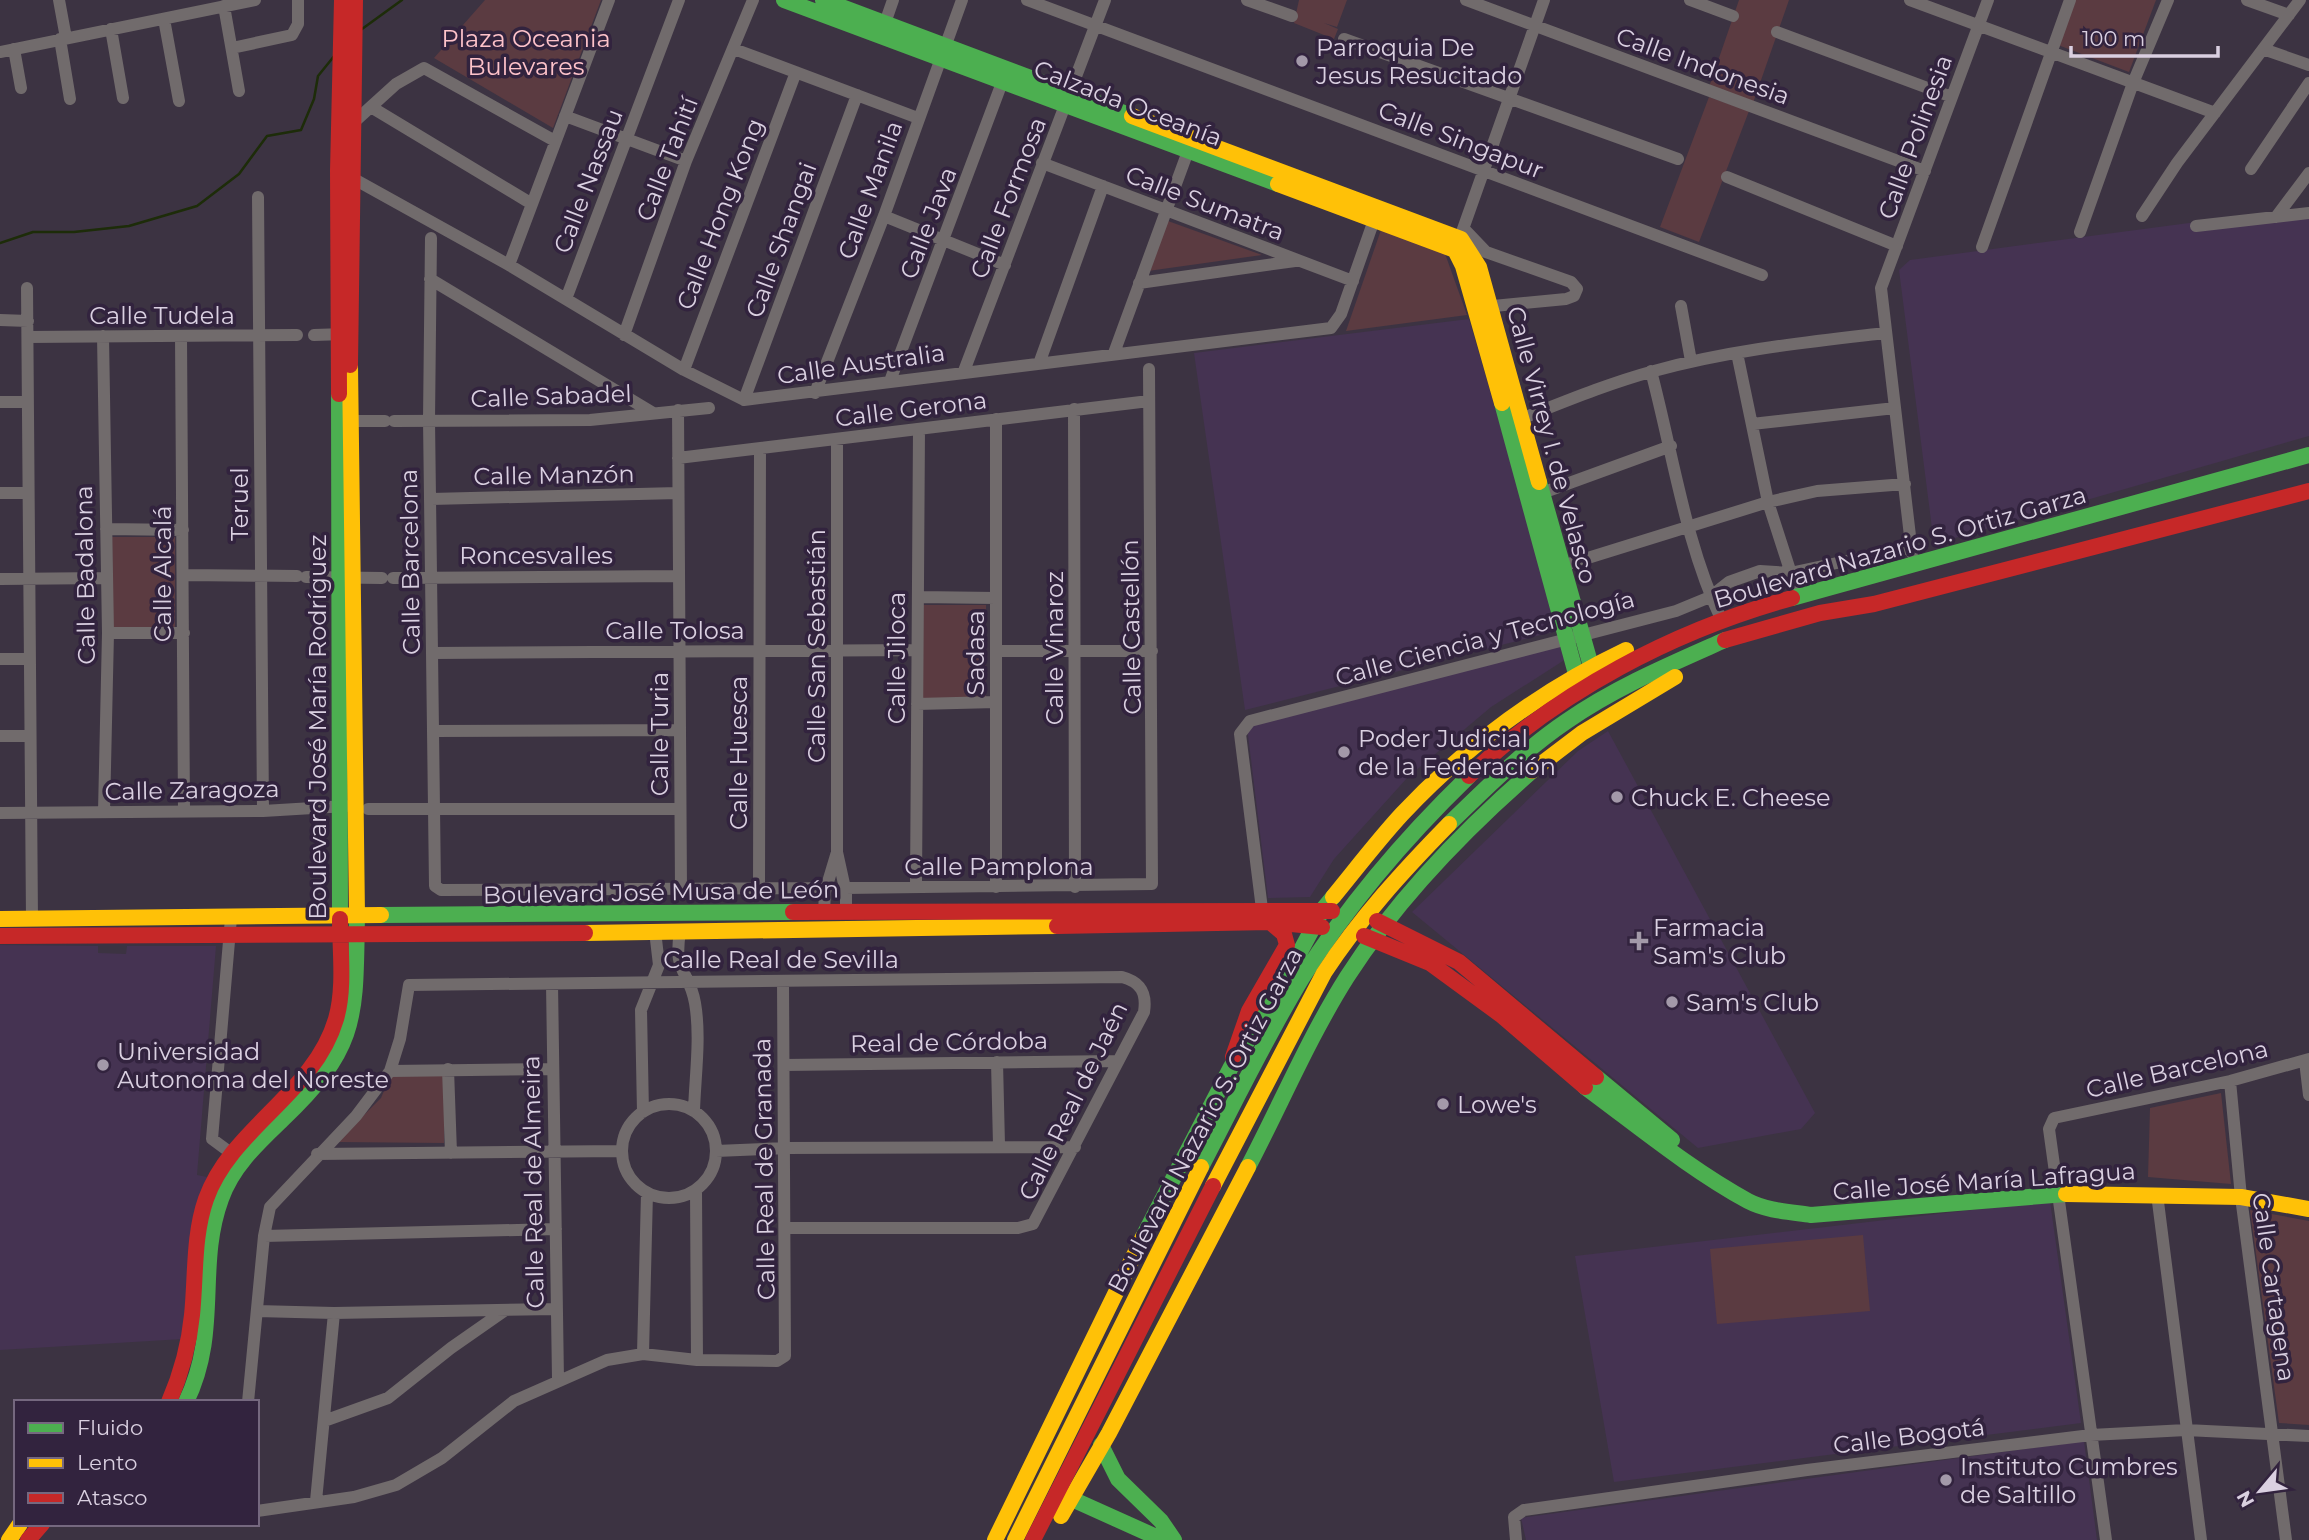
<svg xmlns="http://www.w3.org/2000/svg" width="2309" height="1540" font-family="Montserrat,sans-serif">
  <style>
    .built { fill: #453352 }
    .green { fill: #5b3b41 }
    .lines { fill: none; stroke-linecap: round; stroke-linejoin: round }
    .stream { stroke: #1d2c09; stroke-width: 2.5 }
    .street { stroke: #716b6c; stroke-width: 12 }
    .fast { stroke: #4caf50; stroke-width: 16 }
    .slow { stroke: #ffc107; stroke-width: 16 }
    .jam { stroke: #c62828; stroke-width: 16 }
    .poi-dot { fill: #a399a9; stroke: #32233e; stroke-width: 2.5 }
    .labels { text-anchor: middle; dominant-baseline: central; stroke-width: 7; stroke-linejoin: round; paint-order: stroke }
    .park-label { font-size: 24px; fill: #fec3ca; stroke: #32233e }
    .poi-label { font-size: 24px; fill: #dad0e1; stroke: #32233e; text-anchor: start }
    .street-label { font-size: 24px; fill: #dad0e1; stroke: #32233e }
  </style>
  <rect width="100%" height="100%" fill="#3c3342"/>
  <path class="built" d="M2257 214 2309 218V436L1934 544 1899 270 1910 260Z
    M1469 319 1560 630 1245 710 1194 353Z
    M1561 646 1566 659 1491 707 1408 777 1334 859 1310 897 1268 898 1247 727Z
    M1608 731 1815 1113 1801 1129 1698 1148 1412 912 1578 751Z
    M0 945 98 946V953L126 954 127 946H216L197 1175 207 1177 183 1339 0 1350Z
    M2050 1201 2081 1423 1614 1482 1575 1256Z
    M2084 1441 2097 1540H1526L1521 1518Z"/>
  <path class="green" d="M485 0H601L553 128 434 58Z
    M1299 0H1347L1337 27 1324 23 1338 29 1334 39 1294 23Z
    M1739 0H1789L1753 103 1709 87Z
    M2075 0H2156L2129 72 2058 45Z
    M1709 97 1749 111 1699 242 1660 227Z
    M1168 221 1262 255 1148 271Z
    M1382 227 1443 248 1467 315 1346 331Z
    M112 537H175V627H113Z
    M923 605H986V699L922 698Z
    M445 1073 444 1143 337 1142 381 1098 391 1074Z
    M2221 1093 2231 1184 2148 1177 2150 1108Z
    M2250 1210 2309 1221V1425L2279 1423Z
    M1863 1235 1870 1311 1717 1324 1710 1249Z"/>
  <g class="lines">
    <path class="stream" d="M362 29 402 0
      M0 243 33 232H74L129 226 197 206 239 174 267 136 301 130 314 99 318 76 335 55"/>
    <path class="street" d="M59 0 66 38
      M1027 0 1762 275
      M1247 0 1292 16
      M1466 0 1925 171
      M1690 0 1733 16
      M1910 0 2215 113
      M2247 0 2289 15
      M224 6 239 91
      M164 19 179 101
      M885 23 893 0
      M111 29 123 98
      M1777 32 1952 97
      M60 39 70 99
      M1344 39 1678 159
      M232 48 292 35 298 24V0
      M14 49 21 88
      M734 49 918 118
      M2263 49 2309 65
      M0 52 255 0
      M371 107 532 204
      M565 116 686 161
      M353 123 396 84 424 68 555 141
      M1042 163 1353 281
      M2251 169 2309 83
      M345 174 509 265 684 370 744 400 1331 328 1341 314 1374 220
      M1727 177 1897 246
      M258 197 263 811
      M884 216 1005 265
      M2142 216 2177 163 2300 0
      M2276 217 2309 173
      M2196 226 2309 213
      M1465 230 1486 252 1571 282 1577 289 1574 296 1566 299 1483 307
      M2080 232 2133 83 2168 0
      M431 238 429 420 435 886 441 890 826 888
      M1457 246 1544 0
      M1982 247 2070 0
      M509 265 609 0
      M430 279 653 413
      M1139 283 1295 261
      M27 288 32 919
      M566 299 679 0
      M1681 306 1691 361
      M0 320 28 321
      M314 335 345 334
      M624 335 686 161 753 0
      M103 336 108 633 104 812
      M181 336 184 812
      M28 337 297 335
      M1114 353 1191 143
      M1737 353 1768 502 1798 595
      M1040 361 1103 186
      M684 370 796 72
      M964 371 1105 0
      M1651 371C1673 454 1685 543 1722 621
      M890 381 1003 80
      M815 393 884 216 962 0
      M744 400 857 95
      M0 402H27
      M1074 409 1075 887
      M678 410 681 890
      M351 421H385
      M394 421 590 420 709 408
      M1513 422C1559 404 1606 384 1654 371 1729 350 1808 342 1885 333
      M1752 424 1895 408
      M837 440V852L846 893V913
      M678 458 1149 401
      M0 493H27
      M1542 493 1671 446
      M431 499 678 493
      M106 529 183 530
      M1912 553 1881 288 1988 0
      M1562 566 1768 502 1817 491 1905 484
      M184 575 297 576
      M306 577 382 578
      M393 578 679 576
      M0 579 106 578
      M918 597 996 598
      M108 633H184
      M996 651H1152
      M433 653 917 650
      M0 659H28
      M917 704 996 702
      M433 731 680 730
      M0 736H29
      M368 809H680
      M0 813 263 811 346 806
      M916 887 919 429
      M996 887V419
      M845 888 1152 884 1149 369
      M759 889 760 448
      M1262 909 1240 734 1250 721 1676 611 1710 597 1729 582 1760 571 1790 573 1912 547
      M824 913 825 892 837 852
      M231 918 212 1139 231 1153
      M680 932C673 974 689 969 695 1003 701 1037 695 1077 694 1111
      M552 984 558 1379
      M2305 1061 2309 1095
      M997 1062 999 1145
      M784 1065 1115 1061
      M448 1069 451 1153
      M390 1071 552 1069
      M2230 1081 2241 1197 2286 1540
      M622 1151a47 47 0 1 1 94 0a47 47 0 1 1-94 0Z
      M643 1112 641 1010 659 965 655 931
      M716 1151 784 1148 1075 1147
      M317 1154 622 1151
      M696 1190 697 1360
      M2157 1194 2201 1540
      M264 1236 556 1229
      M257 1311 334 1313 556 1309
      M643 1354 647 1193
      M248 1402 264 1236 270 1207 356 1116 390 1071 400 1039 409 985 1122 977C1141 982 1147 993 1144 1012L1033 1224 1018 1228H786
      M324 1421 388 1398 451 1348 504 1311
      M316 1501 334 1313
      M257 1511 354 1497 396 1485 442 1458 514 1401 607 1360 643 1354 697 1360 777 1361 785 1356 783 981
      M1516 1540 1514 1517 1524 1510 1807 1470 2091 1435 2186 1430 2309 1436
      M2106 1540 2049 1129 2054 1118 2230 1081 2309 1059"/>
    <path class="fast" d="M784 0 1278 184
      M823 0 1132 116
      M339 394 340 919
      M1502 403 1576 674
      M1539 482 1591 666
      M1792 598 2309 455
      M1449 824C1486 788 1524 750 1567 721 1616 687 1671 664 1725 640
      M381 915 793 912
      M1596 1077 1672 1140
      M1585 1087C1638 1126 1691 1170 1748 1201 1767 1211 1791 1212 1811 1215L2066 1194
      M1201 1167C1234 1104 1265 1039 1302 978 1349 903 1406 837 1469 776
      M1248 1167C1281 1104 1309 1037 1347 977 1397 899 1462 832 1532 771
      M1143 1237 1231 1067 1279 991 1323 909 1333 897
      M186 1402C221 1331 196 1267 221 1199 232 1167 258 1143 282 1120 360 1046 355 1017 357 915
      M1101 1445 1118 1479 1161 1521 1174 1540
      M1063 1495 1163 1540"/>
    <path class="slow" d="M1132 116 1461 239 1479 267 1539 482
      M1278 184 1455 250 1463 266 1502 403
      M350 365 357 915
      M1532 771 1582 733 1675 677
      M1333 897C1356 869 1378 840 1402 814 1466 746 1542 690 1626 650
      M0 919 381 915
      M585 933 1057 926
      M1213 1186 1324 973C1359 919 1404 870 1449 824
      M2066 1194 2241 1197 2309 1209
      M1061 1516 1109 1433 1248 1167
      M9 1540 20 1524
      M995 1540 1143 1237
      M1015 1540 1201 1167"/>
    <path class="jam" d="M350 365 355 0
      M339 394 338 171 342 0
      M1725 640 1820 613 1874 604 2309 491
      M1469 776C1559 691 1673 631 1792 598
      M793 912 1332 911
      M1377 921 1459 962 1596 1077
      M1057 926 1270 922 1322 927
      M0 936 585 933
      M1364 936 1430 963 1501 1015 1585 1087
      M1233 1057 1249 1011 1287 945 1284 934 1270 922
      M169 1402C181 1374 189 1346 192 1315 196 1277 193 1236 206 1199 232 1127 314 1094 336 1019 345 988 340 951 340 919
      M28 1540 42 1524
      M1033 1540 1213 1186"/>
  </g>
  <g class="poi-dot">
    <circle cx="1302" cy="61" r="7"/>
    <circle cx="1344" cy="752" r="7"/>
    <circle cx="1617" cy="797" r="7"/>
    <path d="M1635.5 930.5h7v7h7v7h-7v7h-7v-7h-7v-7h7z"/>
    <circle cx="1672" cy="1002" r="7"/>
    <circle cx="103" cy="1065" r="7"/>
    <circle cx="1443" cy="1104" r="7"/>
    <circle cx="1946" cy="1480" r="7"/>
  </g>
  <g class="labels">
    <g class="park-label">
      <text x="526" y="38">Plaza Oceania<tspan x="526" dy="28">Bulevares</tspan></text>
    </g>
    <g class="poi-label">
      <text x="1316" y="47">Parroquia De<tspan x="1316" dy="28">Jesus Resucitado</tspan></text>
      <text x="1358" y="738">Poder Judicial<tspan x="1358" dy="28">de la Federación</tspan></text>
      <text x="1631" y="797">Chuck E. Cheese</text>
      <text x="1653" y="927">Farmacia<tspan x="1653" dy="28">Sam's Club</tspan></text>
      <text x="1686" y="1002">Sam's Club</text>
      <text x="117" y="1051">Universidad<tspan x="117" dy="28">Autonoma del Noreste</tspan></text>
      <text x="1457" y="1104">Lowe's</text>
      <text x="1960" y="1466">Instituto Cumbres<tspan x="1960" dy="28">de Saltillo</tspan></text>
    </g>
    <g class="street-label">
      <text transform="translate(1703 66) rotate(20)">Calle Indonesia</text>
      <text transform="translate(1128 103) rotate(21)">Calzada Oceanía</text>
      <text transform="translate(1915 137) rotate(-70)">Calle Polinesia</text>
      <text transform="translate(1461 140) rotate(21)">Calle Singapur</text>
      <text transform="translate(667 159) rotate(-69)">Calle Tahití</text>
      <text transform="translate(588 181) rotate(-69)">Calle Nassau</text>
      <text transform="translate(870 190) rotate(-70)">Calle Manila</text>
      <text transform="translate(1008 198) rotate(-69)">Calle Formosa</text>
      <text transform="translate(1205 203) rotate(21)">Calle Sumatra</text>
      <text transform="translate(720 214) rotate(-69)">Calle Hong Kong</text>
      <text transform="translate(928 223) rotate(-69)">Calle Java</text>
      <text transform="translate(781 240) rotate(-70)">Calle Shangai</text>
      <text x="162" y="315">Calle Tudela</text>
      <text transform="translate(861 364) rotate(-8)">Calle Australia</text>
      <text transform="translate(551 396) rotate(-2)">Calle Sabadel</text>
      <text transform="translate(911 409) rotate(-7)">Calle Gerona</text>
      <text transform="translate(1552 445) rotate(75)">Calle Virrey I. de Velasco</text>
      <text transform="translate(554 475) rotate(-1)">Calle Manzón</text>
      <text transform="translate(239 504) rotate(-90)">Teruel</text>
      <text transform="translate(1900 547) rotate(-16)">Boulevard Nazario S. Ortiz Garza</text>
      <text x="536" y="555">Roncesvalles</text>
      <text transform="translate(410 562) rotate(-91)">Calle Barcelona</text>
      <text transform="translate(162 574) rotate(-90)">Calle Alcalá</text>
      <text transform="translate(85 575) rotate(-91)">Calle Badalona</text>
      <text transform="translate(1131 627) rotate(-91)">Calle Castellón</text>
      <text x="675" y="630">Calle Tolosa</text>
      <text transform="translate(1485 638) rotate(-15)">Calle Ciencia y Tecnología</text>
      <text transform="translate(816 646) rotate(-90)">Calle San Sebastián</text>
      <text transform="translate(1054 648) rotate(-90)">Calle Vinaroz</text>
      <text transform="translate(975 653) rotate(-90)">Sadasa</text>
      <text transform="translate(896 658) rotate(-90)">Calle Jiloca</text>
      <text transform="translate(317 727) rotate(-90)">Boulevard José María Rodríguez</text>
      <text transform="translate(659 734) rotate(-90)">Calle Turia</text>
      <text transform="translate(738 753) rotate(-90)">Calle Huesca</text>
      <text transform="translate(192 790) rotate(-1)">Calle Zaragoza</text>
      <text x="999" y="866">Calle Pamplona</text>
      <text transform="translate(661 892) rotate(-1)">Boulevard José Musa de León</text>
      <text x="781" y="959">Calle Real de Sevilla</text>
      <text transform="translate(949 1042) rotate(-1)">Real de Córdoba</text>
      <text transform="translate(2177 1069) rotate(-13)">Calle Barcelona</text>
      <text transform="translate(1073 1101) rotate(-64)">Calle Real de Jaén</text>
      <text transform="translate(1205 1120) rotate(-62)">Boulevard Nazario S. Ortiz Garza</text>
      <text transform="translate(764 1169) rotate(-91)">Calle Real de Granada</text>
      <text transform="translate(1984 1181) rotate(-4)">Calle José María Lafragua</text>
      <text transform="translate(533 1182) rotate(-91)">Calle Real de Almeira</text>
      <text transform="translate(2274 1287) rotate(82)">Calle Cartagena</text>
      <text transform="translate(1909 1436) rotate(-7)">Calle Bogotá</text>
    </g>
  </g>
  <rect x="14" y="1400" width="245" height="126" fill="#32233e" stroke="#75687f" stroke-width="2"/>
  <rect x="28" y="1423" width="35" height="10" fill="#4caf50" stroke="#75687f" stroke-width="2"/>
  <text x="77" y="1435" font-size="21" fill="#dad0e1">Fluido</text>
  <rect x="28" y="1458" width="35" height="10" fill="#ffc107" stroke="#75687f" stroke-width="2"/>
  <text x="77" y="1470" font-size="21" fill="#dad0e1">Lento</text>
  <rect x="28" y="1493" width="35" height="10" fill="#c62828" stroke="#75687f" stroke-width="2"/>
  <text x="77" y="1505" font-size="21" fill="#dad0e1">Atasco</text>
  <g transform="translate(2260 1491) rotate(241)" stroke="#32233e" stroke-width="5" paint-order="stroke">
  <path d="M0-5L12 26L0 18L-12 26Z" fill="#dad0e1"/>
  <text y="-10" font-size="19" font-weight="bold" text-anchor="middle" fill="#dad0e1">N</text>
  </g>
  <path d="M2071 46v10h147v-10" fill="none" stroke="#dad0e1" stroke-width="3.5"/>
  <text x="2082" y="46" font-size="21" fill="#dad0e1" stroke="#32233e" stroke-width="5" paint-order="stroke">100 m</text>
</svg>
